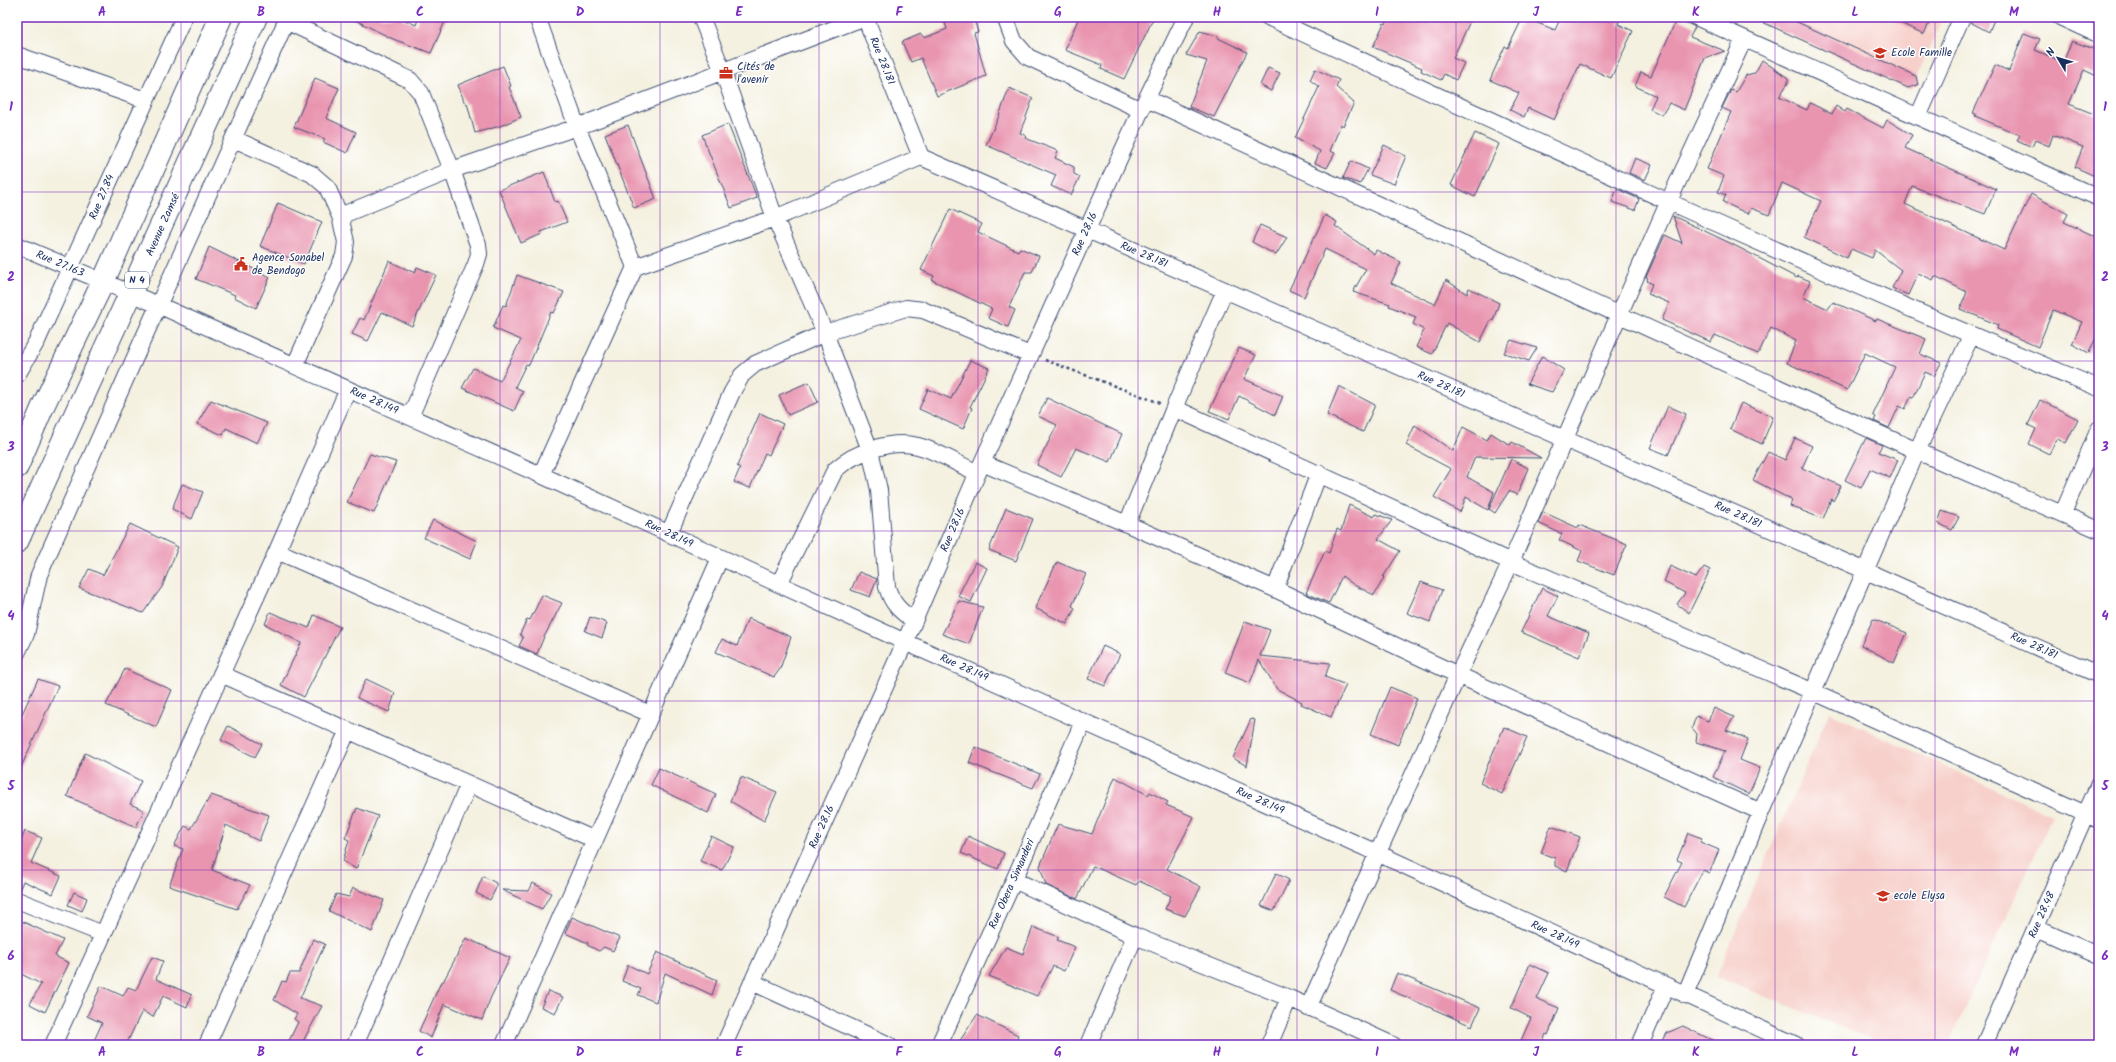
<svg xmlns="http://www.w3.org/2000/svg" width="2116" height="1062" font-family="Kalam,sans-serif">
  <style>
    .built { fill: #f7d0cb }
    .building { fill: #e995b0 }
    .lines { fill: none; stroke-linecap: round; stroke-linejoin: round }
    .minor-casing { stroke: #3c4c72; stroke-width: 18 }
    .highway-casing { stroke: #3c4c72; stroke-width: 24 }
    .path { stroke: #3c4c72; stroke-width: 2.5; stroke-dasharray: 3 3; stroke-linecap: butt }
    .minor { stroke: #fff; stroke-width: 16 }
    .highway { stroke: #fff; stroke-width: 22 }
    .grid { fill: none; stroke: #7b2cbf; stroke-width: 1; stroke-opacity: 0.55 }
    .labels { text-anchor: middle; dominant-baseline: central; stroke-width: 3; stroke-linejoin: round; paint-order: stroke }
    .shield { fill: #fff; stroke: #5f6d8e; stroke-width: 1 }
    .shield-label { font-size: 10px; font-weight: bold; fill: #1b2f5e }
    .poi-label { font-size: 11px; fill: #1b2f5e; stroke: #fff; text-anchor: start }
    .street-label { font-size: 11px; fill: #1b2f5e; stroke: #fff }
    .neatline { fill: none; stroke: #7b2cbf; stroke-width: 1.5 }
    .grid-label { font-size: 13px; text-anchor: middle; font-weight: bold; fill: #7b2cbf }
  </style>
  <rect width="100%" height="100%" fill="#fff"/>
  <filter id="ink" filterUnits="userSpaceOnUse"><feTurbulence type="fractalNoise" baseFrequency=".025" numOctaves="2"/><feDisplacementMap in="SourceGraphic" scale="8" xChannelSelector="R" yChannelSelector="G"/><feConvolveMatrix kernelMatrix="1 2 1 2 8 2 1 2 1" color-interpolation-filters="sRGB"/></filter>
  <filter id="wash" filterUnits="userSpaceOnUse"><feTurbulence type="fractalNoise" baseFrequency=".012" numOctaves="4" result="noise"/><feDisplacementMap in="SourceGraphic" scale="16" xChannelSelector="R" yChannelSelector="G"/><feGaussianBlur stdDeviation="0.9" result="paint"/><feColorMatrix in="noise" values="0 0 0 0 0 0 0 0 0 0 0 0 0 0 0 0 0 1.4 0 .05"/><feComposite in="paint" operator="in"/></filter>
  <g filter="url(#wash)">
    <rect width="100%" height="100%" fill="#f4f1e0"/>
    <path class="built" d="M1754 17H1943L1911 90Z
      M1829 712 2052 816 1948 1045H1887L1716 977Z"/>
    <g id="blocks">
      <path class="building" d="M349 17H399L416 25 419 17H447L431 53 393 39Z
        M951 17H973L978 32 974 33 986 76 937 96 921 58 911 62 902 42 921 34 924 38 947 29 944 20Z
        M1079 17H1154L1124 79 1101 69 1102 65 1065 50Z
        M1389 17H1472L1453 58 1464 63 1456 80 1444 74 1441 80 1421 71 1422 68 1373 47 1384 23 1386 24Z
        M1523 17 1555 30 1561 17H1621L1618 24 1633 31 1611 78 1580 64 1554 120 1528 108 1524 117 1510 110 1519 93 1490 80 1505 46 1508 48Z
        M1751 17H1786L1916 76 1918 85 1908 88Z
        M1887 17H1932L1924 34Z
        M1971 17H1995L1989 32 1970 22Z
        M1677 18 1695 27 1690 37 1725 51 1705 58 1684 110 1669 103 1662 115 1650 109 1656 96 1635 86 1641 72 1651 76Z
        M1200 31 1218 36V38L1247 52 1214 117 1189 107 1207 61 1186 55Z
        M2024 33 2040 39 2035 50 2063 62 2072 41 2099 51V77L2084 70 2069 104 2099 116V178L2075 167 2083 147 2053 135 2049 146 2035 140 2032 147 2017 140 2020 135 1975 116 1976 114 1973 113 1995 65 2009 71Z
        M1762 60 1788 78V83L1779 97 1807 110 1810 103 1832 114 1836 106 1845 112 1847 109 1883 128 1887 120 1912 135 1905 148 1996 189 1985 214 1912 186 1905 204 2004 250 2031 194 2068 214 2064 222 2099 238V331L2089 353 2072 344 2082 322 2053 310 2038 347 1997 329 1998 325 1960 309 1967 292 1935 276 1933 280 1918 273 1908 295 1892 288 1901 270 1875 250 1872 258 1851 249 1847 258 1804 237 1821 201 1782 183 1769 215 1751 208 1748 214 1723 202 1726 195 1718 192 1724 176 1707 169 1731 112 1722 108 1731 90 1736 92 1746 75 1755 73Z
        M503 66 511 86 509 87 521 117 500 126 475 133 467 103 465 104 458 85Z
        M1268 68 1280 73 1271 91 1260 85Z
        M1315 69 1339 80 1336 87 1354 103 1343 126 1341 124 1330 151 1335 153 1327 168 1315 163 1320 151 1295 138 1319 87 1310 80Z
        M315 78 339 88 326 118 356 132 347 153 323 142 325 139 294 127Z
        M1009 88 1033 98 1020 133 1026 136 1025 138 1058 151 1055 158 1074 167V174L1080 177 1071 195 1051 186 1056 175 986 145 999 116Z
        M728 124 757 198 731 208 702 135Z
        M628 125 656 199 634 208 605 134Z
        M1475 133 1499 144 1475 197 1451 185Z
        M1384 145 1406 156 1394 184 1370 175Z
        M1635 158 1652 165 1645 180 1629 173Z
        M1351 161 1368 169 1360 184 1343 178Z
        M544 172 555 202 558 201 567 222 541 232 542 234 521 243 499 190Z
        M1617 189 1639 199 1635 210 1612 202Z
        M278 203 322 222 304 264 260 246Z
        M950 209 982 224 978 232 1018 251 1020 248 1039 256 1032 272H1025L1009 307 1015 310 1008 327 988 318 992 309 932 280 934 276 921 270Z
        M1325 215 1337 222 1335 226 1374 254 1376 250 1401 262 1391 283 1424 299 1435 304 1446 280 1467 294 1469 288 1499 303 1493 321 1491 320 1480 342 1447 323 1432 354 1416 347 1424 330 1413 324 1416 317 1389 306 1390 304 1353 292 1366 269 1325 249 1304 297 1289 290Z
        M1673 216 1732 244 1797 278 1798 276 1810 281 1803 297 1828 309 1833 302 1876 321 1877 319 1926 339 1920 354 1941 363 1934 376 1925 372 1913 398 1911 397 1905 409 1899 406 1889 428 1874 421 1876 417 1873 415 1895 367 1865 353 1847 390 1787 363 1796 341 1771 328 1758 354 1715 335 1711 342 1662 320 1669 303 1648 294 1652 284 1647 281 1648 278 1646 277 1665 235 1682 243Z
        M1260 225 1287 237 1276 255 1252 242Z
        M209 247 270 277 256 308 234 297 235 295 196 279Z
        M389 261 415 273 417 267 436 275 412 326 382 312 368 341 352 334 360 318 364 320Z
        M517 275 564 292 554 313 551 312 529 365 526 364 515 387 523 391 514 411 462 388 473 368 500 381 521 340 493 328 503 305 506 306Z
        M1511 340 1537 348 1529 361 1504 353Z
        M1239 348 1256 355 1244 379 1283 396 1275 415 1239 396 1229 419 1209 411Z
        M1542 356 1564 370 1552 392 1527 384Z
        M970 360 989 368 970 407 972 408 963 429 919 409 928 389 951 399Z
        M809 382 818 402 788 415 779 395Z
        M1339 386 1375 405 1363 432 1327 415Z
        M1047 398 1122 434 1110 462 1076 448 1061 477 1037 465 1057 425 1038 416Z
        M211 400 267 423 257 443 226 428 223 435 197 424Z
        M2040 400 2078 419 2066 443 2057 439 2049 454 2029 444 2036 429 2028 425Z
        M1741 403 1773 417 1762 444 1730 429Z
        M1668 406 1686 414 1668 455 1650 448Z
        M760 413 783 424 769 455 765 453 750 488 734 482 740 468 737 466Z
        M1415 425 1453 451 1463 427 1487 440 1491 433 1510 445 1512 442 1541 458 1475 457 1467 477 1494 492 1488 510 1466 497 1460 512 1434 497 1451 469 1406 445Z
        M1795 438 1812 446 1802 468 1841 486 1833 501 1831 499 1823 519 1790 506 1792 500 1753 480 1768 452 1785 460Z
        M1866 438 1882 445 1878 452 1898 460 1890 478 1870 469 1861 488 1845 480Z
        M370 454 396 462 374 513 347 502Z
        M1511 459 1528 468 1517 495 1509 491 1495 513 1489 509Z
        M182 484 203 492 192 519 172 509Z
        M1349 505 1374 517 1376 514 1392 520 1378 539 1400 551 1383 577 1384 578 1374 595 1354 585 1342 576 1329 603 1306 593 1325 551 1329 553 1337 529 1341 531Z
        M1006 508 1033 519 1016 561 989 550Z
        M1942 511 1959 517 1952 530 1938 523Z
        M1543 512 1578 528 1579 525 1627 544 1614 575 1578 561 1582 551 1559 540 1562 534 1538 523Z
        M433 520 477 541 470 559 424 538Z
        M130 524 178 547 162 587 143 613 79 588 89 569 103 575Z
        M975 562 987 568 971 602 958 596Z
        M1057 562 1086 574 1072 606 1075 608 1067 624 1035 608Z
        M1670 566 1696 578 1704 567 1710 570 1689 613 1677 604 1685 593 1664 582Z
        M859 572 877 579 870 597 851 590Z
        M1421 582 1442 590 1430 622 1407 613Z
        M1542 588 1558 596 1548 616 1589 633 1579 657 1521 632Z
        M542 595 562 603 543 639 537 654 519 646 523 638 520 634 527 619 530 620Z
        M959 601 983 607 969 644 942 634Z
        M270 612 309 628 314 615 340 627 304 697 281 685 301 643 265 624Z
        M590 617 607 623 602 638 585 631Z
        M748 618 791 637 780 669 774 677 716 652 722 639 737 646Z
        M1873 619 1907 633 1894 663 1861 645Z
        M1245 621 1270 630 1260 656 1330 663 1325 677 1346 685 1331 717 1301 704 1302 702 1277 689 1259 660 1250 683 1225 673Z
        M1103 646 1120 654 1105 686 1088 679Z
        M125 669 172 690 156 727 106 705Z
        M38 679 58 686 17 776V725Z
        M366 679 395 693 389 712 357 698Z
        M1390 687 1417 698 1398 745 1371 734Z
        M1714 708 1734 717 1726 730 1748 739 1740 760 1760 768 1749 794 1713 777 1725 751 1696 742 1697 734 1692 728 1696 716 1708 721Z
        M1251 719 1255 720 1247 766 1233 758Z
        M228 726 262 744 255 757 221 740Z
        M1504 727 1527 737 1502 794 1480 783Z
        M975 747 1040 774 1033 788 969 763Z
        M85 753 141 781 130 804 144 810 136 827 67 796Z
        M659 768 716 794 708 813 651 785Z
        M741 777 777 792 764 821 730 801Z
        M1115 777 1148 795 1150 792 1168 802 1166 805 1194 817 1167 869 1201 887 1185 916 1165 909 1171 896 1139 881 1136 885 1093 866 1077 899 1046 885 1040 866 1058 824 1092 834Z
        M211 795 269 815 259 841 226 825 212 870 250 885 237 909 169 886 183 849 174 846 185 826 191 829Z
        M357 808 378 816 356 869 343 861 349 840 345 838Z
        M1551 826 1580 837 1567 871 1555 866V858L1541 853Z
        M25 831 42 838 31 863 61 876 53 894 23 881 19 891H17V850Z
        M1688 833 1702 838 1700 842 1719 850 1709 873 1703 870 1684 907 1664 897 1682 862 1677 860Z
        M711 836 734 847 722 870 700 861Z
        M968 836 1004 853 998 869 961 853Z
        M1276 873 1289 880 1274 911 1261 906Z
        M483 876 496 883V888L490 900 476 893Z
        M533 883 551 893 542 909 502 890 529 891Z
        M353 888 384 900 372 932 329 911 336 894 349 897Z
        M74 892 87 898 82 911 68 905Z
        M572 917 620 938 613 951 604 947 599 951 587 945 588 943 565 933Z
        M17 919 63 940 55 956 69 963 45 1012 30 1004 41 984 17 972Z
        M1033 927 1059 937 1057 940 1075 947 1064 971 1053 966 1037 996 989 976 1006 947 1023 954Z
        M466 938 510 958 491 997 482 1020 444 1004 431 1038 419 1031 441 982H443Z
        M313 939 325 944 300 998 322 1006 301 1045H287L298 1022 294 1019 297 1014 274 1000 282 981 286 982 290 973H299Z
        M657 952 717 980 712 995 665 973 656 1002 638 995 641 989 622 981 628 965 647 974Z
        M152 957 163 961 156 979 192 995 187 1007 163 996 153 1017 142 1011 126 1045H92L102 1023 87 1016 101 986 123 996 128 987 136 990Z
        M1530 964 1549 973 1537 999 1559 1008 1548 1035 1546 1034 1541 1045H1519L1531 1018 1511 1008Z
        M1397 973 1480 1008 1472 1026 1390 990Z
        M548 991 563 997 555 1013 541 1007Z
        M977 1015 1018 1035 1014 1045H957Z
        M1683 1026 1722 1045H1661L1667 1033Z"/>
    </g>
  </g>
  <g filter="url(#ink)">
    <use href="#blocks" fill-opacity="0" stroke="#3c4c72" stroke-width="1"/>
    <g class="lines">
      <g class="minor-casing">
        <path id="minor" d="M537 17 577 127 635 267
          M701 17 723 72 775 218 825 333 870 450 879 490 887 587C892 604 900 611 914 621
          M865 17 921 157 1866 571 2099 675
          M1005 17 1014 41 1028 57 1141 110
          M1268 17C1543 145 1818 273 2099 388
          M1696 17 2099 198
          M2060 17 2099 35
          M286 21 410 80 421 93 452 170 478 245 479 254 476 264 410 417
          M17 55 145 100
          M1147 99 1917 451 2099 530
          M1918 117 1962 17
          M234 139 312 174 327 187 340 216 346 242 344 256 295 365
          M340 216 452 170 577 127 865 17
          M17 245 158 305 541 475 905 642 1377 853 1796 1045
          M17 375 37 341 184 17
          M1174 408 1511 562 1814 692 2099 820
          M982 463 1127 524 1275 589 1458 675 1761 812
          M541 475 635 267 775 218 921 157
          M2063 513 2099 429
          M1127 524 1174 408 1225 290
          M669 533 732 392 742 375 755 364 825 333 906 308 923 310 1030 355
          M277 551 650 714
          M779 584 835 470C855 452 891 439 918 446 938 451 959 465 978 473
          M1275 589 1319 473
          M17 653 26 634 39 575 140 346 288 17
          M221 674 595 840
          M1014 880 1135 936 1289 998 1393 1045
          M17 900 103 934
          M2036 928 2099 956
          M752 982 889 1045
          M1685 995 1761 812 1917 451 1971 336
          M1308 1008 1458 675 1511 562 1668 203 1744 39
          M53 1045 277 551 348 389
          M207 1045 348 730
          M355 1045 469 784
          M504 1045 720 558
          M724 1045 905 642 982 463 1141 110 1186 17
          M939 1045 1014 880 1083 722
          M1088 1045 1135 936
          M1269 1045 1289 998
          M1640 1045 1666 986
          M1984 1045 2099 784"/>
      </g>
      <g class="highway-casing">
        <path id="highway" d="M17 467 44 404 103 282 221 17
          M17 542 256 17"/>
      </g>
      <path class="path" d="M1045 360 1160 403"/>
      <use href="#minor" class="minor"/>
      <use href="#highway" class="highway"/>
    </g>
  </g>
  <path class="grid" d="M181 17V1045M341 17V1045M500 17V1045M660 17V1045M819 17V1045M978 17V1045M1138 17V1045M1297 17V1045M1456 17V1045M1616 17V1045M1775 17V1045M1935 17V1045M17 192H2099M17 361H2099M17 531H2099M17 701H2099M17 870H2099"/>
  <defs>
    <g id="school-bare" transform="scale(1.08)"><path d="M0-5L7-2L0 1L-7-2ZM-4 1L0 2.5L4 1V4Q0 6-4 4Z" fill="#c8321e" stroke="#fff" stroke-width="2.5" paint-order="stroke"/></g>
    <g id="office-bare" transform="scale(1.08)"><path d="M-6-3h4V-5.5h4V-3h4V5H-6ZM-1-4.5V-3h2v-1.5ZM-6 0V1H6V0Z" fill="#c8321e" stroke="#fff" stroke-width="2.5" paint-order="stroke"/></g>
    <g id="civic-bare" transform="scale(1.08)"><path d="M-.6-6.5H3V-4.5H.6V-3L4-1V1h2V6H-6V1h2V-1L-.6-3ZM-1.2 2.5V6h2.4V2.5Z" fill="#c8321e" stroke="#fff" stroke-width="2.5" paint-order="stroke"/></g>
  </defs>
  <g fill-rule="evenodd">
    <use href="#school-bare" x="1880" y="53"/>
    <use href="#office-bare" x="726" y="73"/>
    <use href="#civic-bare" x="241" y="264"/>
    <use href="#school-bare" x="1883" y="896"/>
  </g>
  <g class="labels">
    <rect class="shield" x="125" y="272" width="24" height="16" rx="3"/>
    <g class="shield-label">
      <text x="137" y="280">N 4</text>
    </g>
    <g class="poi-label">
      <text x="1891" y="53">Ecole Famille</text>
      <text x="737" y="67">Cités de<tspan x="737" dy="13">l'avenir</tspan></text>
      <text x="252" y="258">Agence Sonabel<tspan x="252" dy="13">de Bendogo</tspan></text>
      <text x="1894" y="896">ecole Elysa</text>
    </g>
    <g class="street-label">
      <text transform="translate(882 61) rotate(68)">Rue 28.181</text>
      <text transform="translate(102 197) rotate(-67)">Rue 27.84</text>
      <text transform="translate(163 225) rotate(-66)">Avenue Zamsé</text>
      <text transform="translate(1085 234) rotate(-66)">Rue 28.16</text>
      <text transform="translate(1144 255) rotate(23)">Rue 28.181</text>
      <text transform="translate(60 264) rotate(23)">Rue 27.163</text>
      <text transform="translate(1441 385) rotate(24)">Rue 28.181</text>
      <text transform="translate(374 401) rotate(24)">Rue 28.149</text>
      <text transform="translate(1738 515) rotate(24)">Rue 28.181</text>
      <text transform="translate(953 530) rotate(-67)">Rue 28.16</text>
      <text transform="translate(669 534) rotate(25)">Rue 28.149</text>
      <text transform="translate(2034 646) rotate(24)">Rue 28.181</text>
      <text transform="translate(964 668) rotate(24)">Rue 28.149</text>
      <text transform="translate(1260 801) rotate(24)">Rue 28.149</text>
      <text transform="translate(822 827) rotate(-66)">Rue 28.16</text>
      <text transform="translate(1012 884) rotate(-66)">Rue Obera Simanderi</text>
      <text transform="translate(2042 915) rotate(-66)">Rue 28.48</text>
      <text transform="translate(1555 935) rotate(25)">Rue 28.149</text>
    </g>
  </g>
  <rect width="2116" height="1062" fill="none" stroke="#fff" stroke-width="44"/>
  <g transform="translate(2058 58) rotate(308)" stroke="#ffffff" stroke-width="3" paint-order="stroke">
  <path d="M0-3L7 15L0 10L-7 15Z" fill="#1b2f5e"/>
  <text y="-6" font-size="11" font-weight="bold" text-anchor="middle" fill="#1b2f5e">N</text>
  </g>
  <rect x="22" y="22" width="2072" height="1018" class="neatline"/>
  <g class="grid-label">
    <text x="102" y="16">A</text>
    <text x="261" y="16">B</text>
    <text x="420" y="16">C</text>
    <text x="580" y="16">D</text>
    <text x="739" y="16">E</text>
    <text x="899" y="16">F</text>
    <text x="1058" y="16">G</text>
    <text x="1217" y="16">H</text>
    <text x="1377" y="16">I</text>
    <text x="1536" y="16">J</text>
    <text x="1696" y="16">K</text>
    <text x="1855" y="16">L</text>
    <text x="2014" y="16">M</text>
    <text x="11" y="111">1</text>
    <text x="2105" y="111">1</text>
    <text x="11" y="281">2</text>
    <text x="2105" y="281">2</text>
    <text x="11" y="451">3</text>
    <text x="2105" y="451">3</text>
    <text x="11" y="620">4</text>
    <text x="2105" y="620">4</text>
    <text x="11" y="790">5</text>
    <text x="2105" y="790">5</text>
    <text x="11" y="960">6</text>
    <text x="2105" y="960">6</text>
    <text x="102" y="1056">A</text>
    <text x="261" y="1056">B</text>
    <text x="420" y="1056">C</text>
    <text x="580" y="1056">D</text>
    <text x="739" y="1056">E</text>
    <text x="899" y="1056">F</text>
    <text x="1058" y="1056">G</text>
    <text x="1217" y="1056">H</text>
    <text x="1377" y="1056">I</text>
    <text x="1536" y="1056">J</text>
    <text x="1696" y="1056">K</text>
    <text x="1855" y="1056">L</text>
    <text x="2014" y="1056">M</text>
  </g>
</svg>
